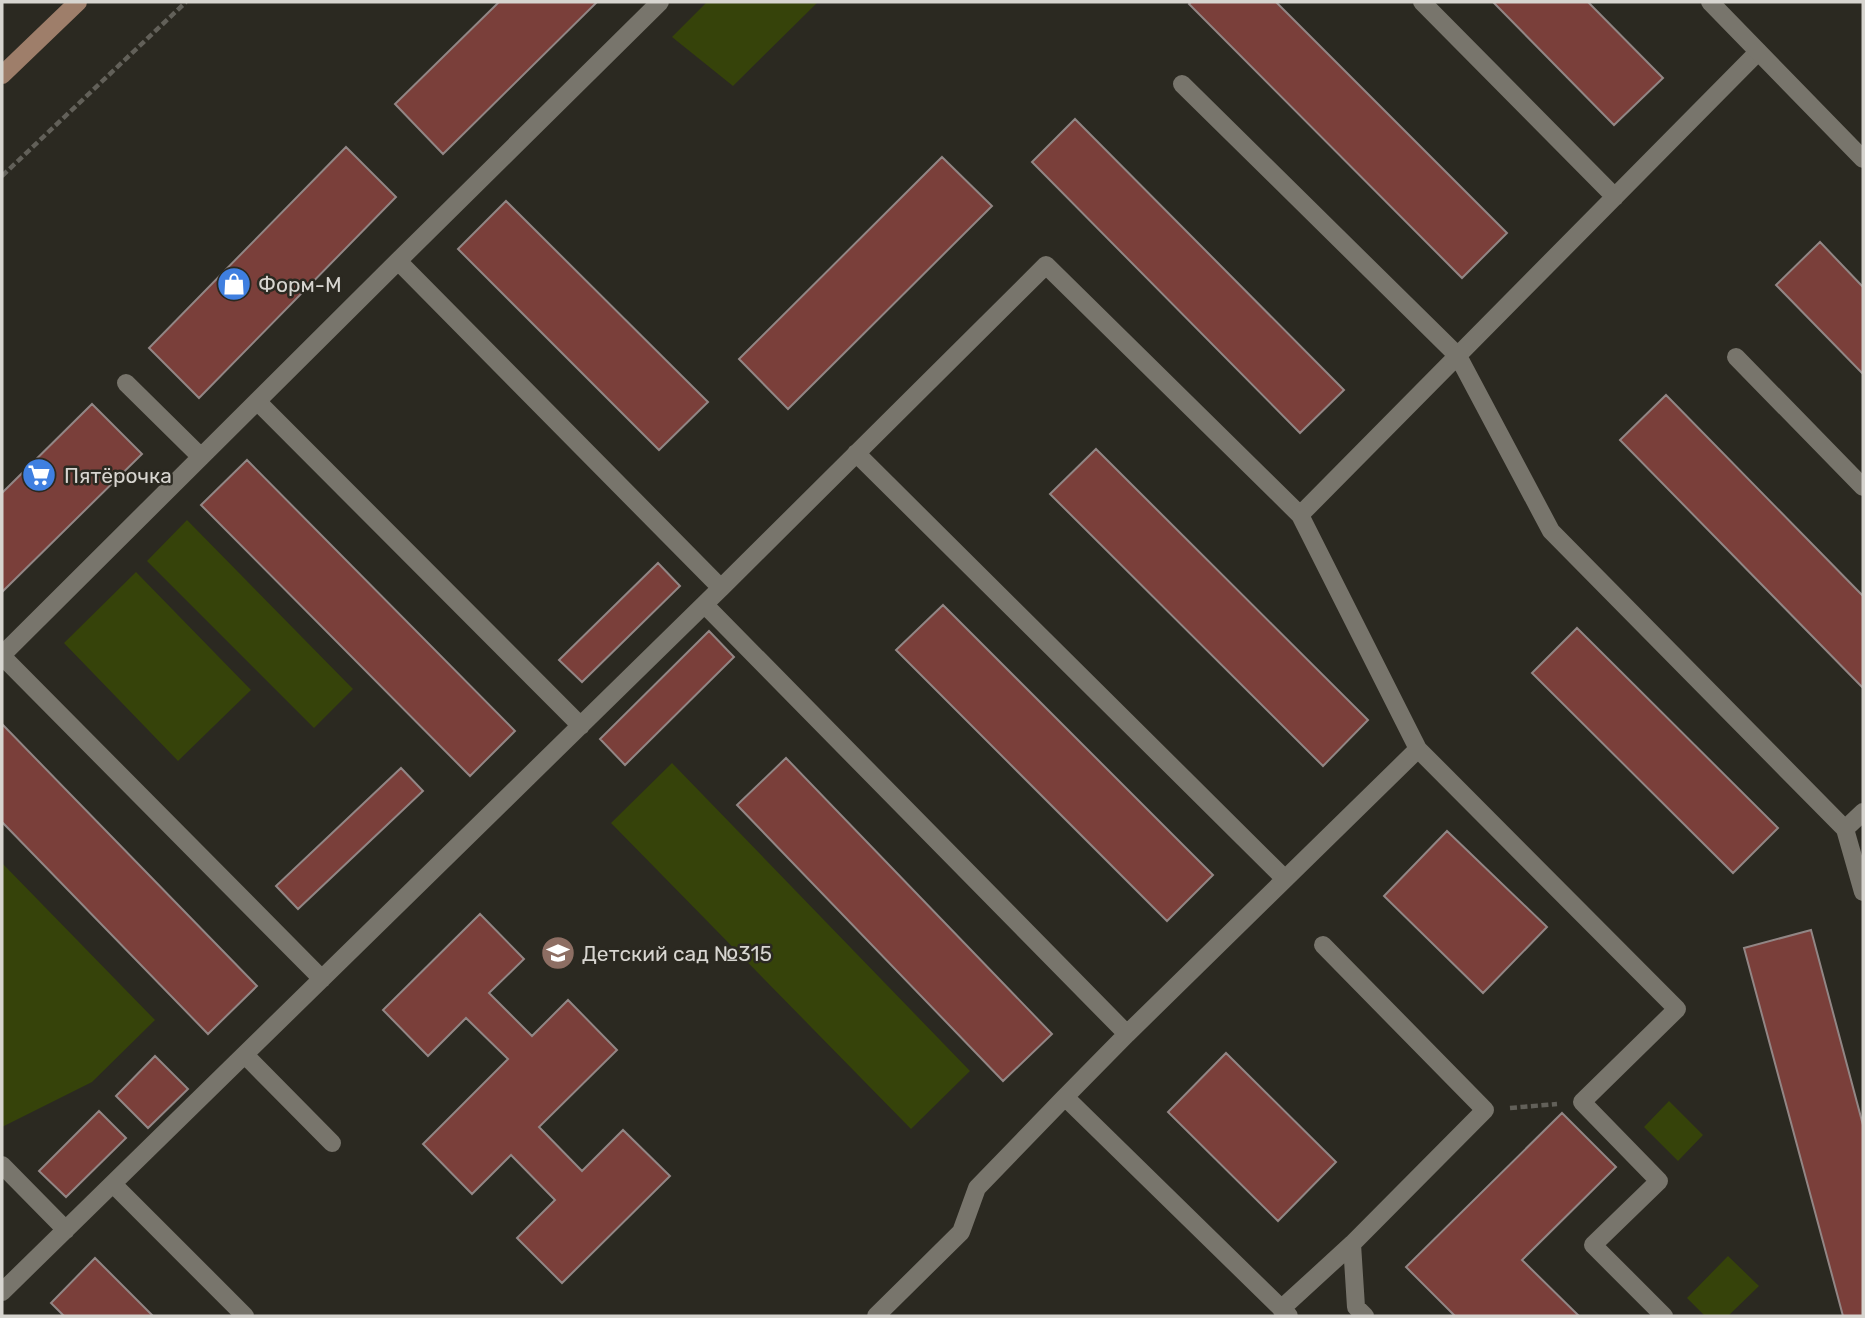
<svg xmlns="http://www.w3.org/2000/svg" width="1865" height="1318" font-family="Rubik,sans-serif">
  <style>
    .green { fill: #36430a }
    .building { fill: #7a3f3a; stroke: #928685; stroke-width: 2 }
    .lines { fill: none; stroke-linecap: round; stroke-linejoin: round }
    .path { stroke: #626059; stroke-width: 4.5; stroke-dasharray: 7 3.5; stroke-linecap: butt }
    .lane { stroke: #78756c; stroke-width: 18 }
    .street { stroke: #78756c; stroke-width: 18 }
    .secondary { stroke: #9e7e6a; stroke-width: 18 }
    .labels { text-anchor: middle; dominant-baseline: central; stroke-width: 5; stroke-linejoin: round; paint-order: stroke }
    .poi-label { font-size: 21px; fill: #d7d5d0; stroke: #2b2921; text-anchor: start }
  </style>
  <rect width="100%" height="100%" fill="#2b2921"/>
  <path class="green" d="M707 2H818L733 86 672 37Z
    M187 520 353 689 314 728 147 561Z
    M136 572 251 690 178 761 64 643Z
    M672 763 970 1071 911 1129 611 823Z
    M2 863 155 1020 92 1082 2 1127Z
    M1669 1101 1703 1135 1678 1161 1644 1127Z
    M1728 1256 1759 1286 1728 1316H1705L1687 1298Z"/>
  <path class="building" d="M499 2H597L443 154 395 104Z
    M1191 2H1276L1507 233 1462 278 1189 4Z
    M1493 2H1588L1663 78 1614 125Z
    M1075 119 1344 390 1300 433 1032 162Z
    M346 147 396 197 199 398 149 348Z
    M942 157 992 206 788 409 739 359Z
    M506 201 708 402 659 450 458 249Z
    M1820 242 1863 287V374L1776 285Z
    M1666 395 1863 596V688L1620 440Z
    M92 404 142 454 2 592V493Z
    M1096 449 1368 720 1323 766 1050 494Z
    M247 460 515 731 470 776 201 505Z
    M658 563 680 586 582 682 559 660Z
    M943 605 1213 875 1167 921 896 650Z
    M1577 628 1778 828 1733 873 1532 673Z
    M709 631 734 657 625 765 600 739Z
    M2 724 257 986 208 1034 2 822Z
    M786 758 1052 1034 1003 1081 737 805Z
    M401 768 423 791 298 909 276 886Z
    M1447 831 1547 927 1483 993 1384 896Z
    M480 914 524 959 489 993 532 1036 568 1000 617 1050 539 1127 582 1171 623 1130 670 1176 562 1283 517 1238 555 1200 511 1155 472 1194 423 1144 508 1059 466 1018 428 1056 383 1010Z
    M1811 930 1863 1125V1316H1843L1744 948Z
    M1226 1053 1336 1162 1278 1221 1168 1112Z
    M155 1056 188 1089 148 1128 116 1096Z
    M99 1111 126 1138 66 1197 39 1171Z
    M1562 1113 1616 1167 1522 1260 1579 1316H1455L1406 1267Z
    M95 1258 153 1316H64L51 1303Z"/>
  <g class="lines">
    <path class="path" d="M2 176 186 2
      M1510 1108 1557 1104"/>
    <path class="lane" d="M1422 2 1615 197
      M1182 84 1458 356 1551 531 1845 829 1863 812
      M398 261 660 2
      M1736 357 1863 487
      M126 383 201 457
      M257 401 581 726
      M856 453 1285 879
      M721 588 1046 265 1300 515 1758 52
      M705 605 1127 1034 1065 1097 1289 1316
      M2 655 398 261 721 588 2 1292
      M2 656 322 979
      M1418 749 1677 1009 1582 1102 1659 1181 1593 1245 1664 1316
      M1845 829 1863 892
      M1323 945 1485 1110 1352 1244
      M1127 1034 1418 749 1300 515
      M245 1055 332 1143
      M2 1165 66 1230
      M113 1184 245 1316
      M1281 1309 1352 1244 1356 1307 1365 1316
      M876 1316 961 1232 977 1188 1065 1097"/>
    <path class="street" d="M1710 2 1863 159"/>
    <path class="secondary" d="M2 75 78 2"/>
  </g>
  <defs>
    <g id="shop-disc" transform="scale(1.75)"><circle r="9.5" fill="#3f7fe0" stroke="#2b2921"/><path d="M-5-2.5h2.3a2.7 3.5 0 0 1 5.4 0H5L5.5 6h-11ZM-1.5-2.5h3a1.5 2.3 0 0 0-3 0Z" fill="#fff"/></g>
    <g id="supermarket-disc" transform="scale(1.75)"><circle r="9.5" fill="#3f7fe0" stroke="#2b2921"/><path d="M-6-5.5h2.5l.6 2H6L4.5 2H-2.5L-4.4-4H-6ZM-1.5 3.2a1.3 1.3 0 1 0 .1 0ZM3 3.2a1.3 1.3 0 1 0 .1 0Z" fill="#fff"/></g>
    <g id="school-disc" transform="scale(1.75)"><circle r="9.5" fill="#8d6e63" stroke="#2b2921"/><path d="M0-5L7-2L0 1L-7-2ZM-4 1L0 2.5L4 1V4Q0 6-4 4Z" fill="#fff"/></g>
  </defs>
  <g fill-rule="evenodd">
    <use href="#shop-disc" x="234" y="284"/>
    <use href="#supermarket-disc" x="39" y="475"/>
    <use href="#school-disc" x="558" y="953"/>
  </g>
  <g class="labels">
    <g class="poi-label">
      <text x="258" y="284">Форм-М</text>
      <text x="64" y="475">Пятёрочка</text>
      <text x="582" y="953">Детский сад №315</text>
    </g>
  </g>
  <rect width="1865" height="1318" fill="none" stroke="#d7d5d0" stroke-width="7"/>
</svg>
